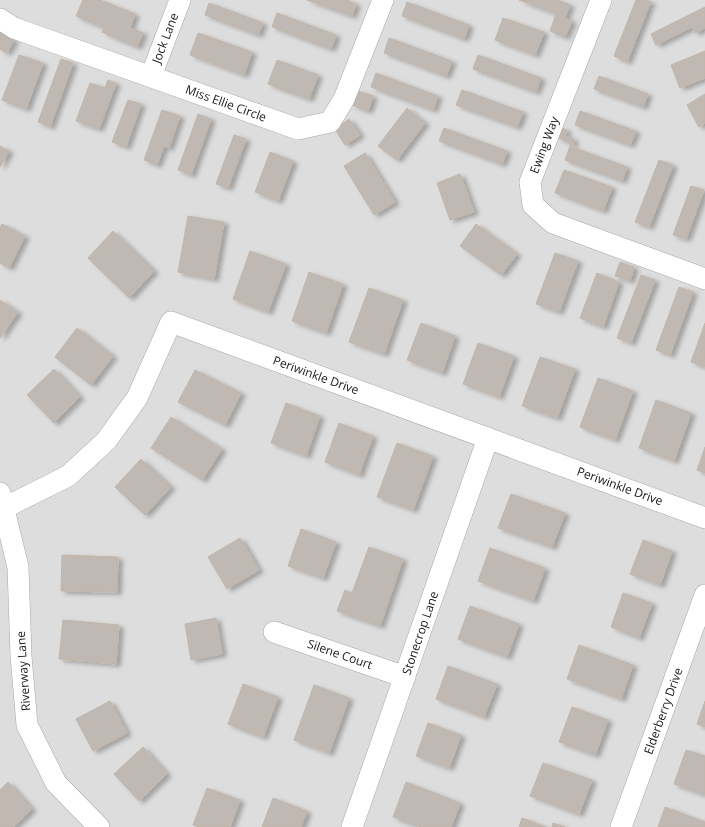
<svg xmlns="http://www.w3.org/2000/svg" width="705" height="827" font-family="'Open Sans',sans-serif">
  <style>
    .residential { fill: #dedddd }
    .building { fill: #c0b9b3; stroke: #c1b5a9; filter: url(#shadow) }
    .lines { fill: none; stroke-linecap: round; stroke-linejoin: round }
    .minor-casing { stroke: #a7a7a7; stroke-width: 22 }
    .minor { stroke: #fff; stroke-width: 21 }
    .labels { text-anchor: middle; dominant-baseline: central; stroke-width: 3.5; stroke-linejoin: round; paint-order: stroke }
    .street-label { font-size: 12px; fill: #202020; stroke: #fff }
  </style>
  <defs>
    <filter id="shadow"><feDropShadow dx="4.5" dy="2.5" stdDeviation="2" flood-color="#0004"/></filter>
  </defs>
  <rect width="100%" height="100%" fill="#f0ede6"/>
  <path class="residential" d="M0 0H705V827H0Z"/>
  <path class="building" d="M83 0H100L135 14 130 28 143 33 137 47 102 32 104 28 76 16Z
    M307 0H347L356 4 352 16Z
    M519 0H558L570 5 565 18 572 21 565 37 550 31 556 14Z
    M636 0 651 1 627 62 614 56Z
    M407 2 469 25 464 39 402 16Z
    M209 3 263 23 258 35 205 15Z
    M705 7V28L695 33 692 27 656 45 651 34Z
    M277 13 336 35 331 49 272 27Z
    M503 18 544 32 535 55 495 40Z
    M0 32 14 40 7 53 0 49Z
    M198 33 252 52 244 75 190 55Z
    M389 38 452 61 446 76 384 53Z
    M705 51V78L680 88 671 65Z
    M19 55 43 63 26 109 2 100Z
    M478 55 541 78 536 92 473 69Z
    M61 59 73 63 50 127 38 122Z
    M277 60 318 75 309 99 268 84Z
    M376 73 438 96 433 110 371 87Z
    M599 76 648 94 643 107 594 89Z
    M108 80 116 83 99 129 76 121 90 83 105 88Z
    M462 90 523 112 517 127 456 105Z
    M358 91 373 96 368 111 352 105Z
    M705 94V123L699 127 687 105Z
    M128 100 141 104 126 147 112 142Z
    M407 108 425 123 397 160 378 146Z
    M162 110 180 116 169 148 164 146 157 165 144 160Z
    M580 111 636 131 630 145 575 125Z
    M198 114 211 119 191 175 178 170Z
    M349 119 360 135 345 145 335 129Z
    M444 128 507 151 502 164 439 141Z
    M561 128 567 130 565 136 574 139 572 147 627 167 622 181 565 160 571 143 558 138Z
    M234 135 246 139 228 188 216 184Z
    M0 146 9 151 0 167Z
    M270 152 293 161 278 201 255 192Z
    M365 153 395 202 374 215 344 166Z
    M659 160 673 165 649 227 635 222Z
    M564 170 612 187 603 211 555 193Z
    M460 174 474 212 450 220 437 183Z
    M691 186 704 190 686 239 673 235Z
    M188 216 224 222 214 279 178 272Z
    M2 224 25 236 9 268 0 263V228Z
    M476 224 517 254 501 275 460 246Z
    M113 231 154 271 129 298 88 258Z
    M250 251 286 264 268 312 233 299Z
    M555 253 578 261 559 312 536 304Z
    M620 262 634 267 630 281 615 276Z
    M309 272 343 284 326 333 292 321Z
    M597 273 619 282 603 327 580 318Z
    M641 275 655 280 631 343 617 338Z
    M679 287 693 292 670 355 656 350Z
    M369 288 403 300 384 354 349 342Z
    M0 300 18 312 0 338Z
    M421 323 455 336 442 373 407 360Z
    M705 323V367L691 362Z
    M77 328 113 356 91 385 55 357Z
    M478 343 514 356 499 397 463 384Z
    M540 357 575 369 557 418 522 406Z
    M54 369 80 397 54 423 27 395Z
    M195 370 241 393 225 425 178 402Z
    M598 378 633 391 615 440 580 427Z
    M656 400 691 413 674 461 639 448Z
    M286 403 320 416 306 456 271 443Z
    M171 417 222 449 202 480 151 448Z
    M339 423 373 436 359 475 325 462Z
    M397 443 433 456 413 510 377 497Z
    M705 447V473L697 470Z
    M141 459 171 487 145 515 115 487Z
    M511 494 565 513 552 547 498 528Z
    M301 529 336 542 323 578 288 566Z
    M240 538 259 570 227 589 208 557Z
    M643 540 672 551 660 585 630 574Z
    M369 547 403 559 380 626 337 611 345 590 352 593Z
    M490 548 545 568 533 601 478 581Z
    M62 555 118 557 117 592 61 591Z
    M623 593 652 603 639 638 611 627Z
    M470 606 519 624 507 657 458 639Z
    M216 618 222 654 191 660 185 624Z
    M63 620 119 625 116 664 59 659Z
    M579 645 633 665 621 699 567 679Z
    M448 666 497 684 484 717 436 699Z
    M243 684 278 697 263 737 228 724Z
    M314 685 349 698 329 753 294 740Z
    M110 701 127 733 93 751 76 719Z
    M705 701V727L697 724Z
    M572 707 608 720 595 755 559 742Z
    M428 723 461 735 449 768 416 756Z
    M143 747 167 774 139 801 114 774Z
    M686 750 705 756V795L674 784Z
    M543 763 592 780 579 814 530 796Z
    M8 782 32 809 13 827H0V790Z
    M406 782 460 803 451 827H421L393 817Z
    M207 788 240 800 230 827H198L193 825Z
    M273 798 307 811 301 827H262Z
    M665 807 705 822V827H658Z
    M522 818 546 827H519Z
    M553 823 565 827H552Z"/>
  <g class="lines">
    <g class="minor-casing">
      <path id="minor" d="M601 0 530 182 533 205 553 223 705 279
        M0 19 14 28 298 129 330 122 344 99 383 0
        M151 76 180 0
        M0 493 18 567 21 656 27 725 56 783 99 827
        M4 508 68 476 106 441 137 398 171 322 705 518
        M274 632 405 677
        M352 827 488 438
        M621 827 705 595"/>
    </g>
    <use href="#minor" class="minor"/>
  </g>
  <g class="labels">
    <g class="street-label">
      <text transform="translate(165 38) rotate(-69)">Jock Lane</text>
      <text transform="translate(226 103) rotate(20)">Miss Ellie Circle</text>
      <text transform="translate(544 145) rotate(-69)">Ewing Way</text>
      <text transform="translate(316 375) rotate(20)">Periwinkle Drive</text>
      <text transform="translate(620 486) rotate(20)">Periwinkle Drive</text>
      <text transform="translate(420 633) rotate(-71)">Stonecrop Lane</text>
      <text transform="translate(340 654) rotate(19)">Silene Court</text>
      <text transform="translate(23 671) rotate(-94)">Riverway Lane</text>
      <text transform="translate(663 711) rotate(-70)">Elderberry Drive</text>
    </g>
  </g>
</svg>
